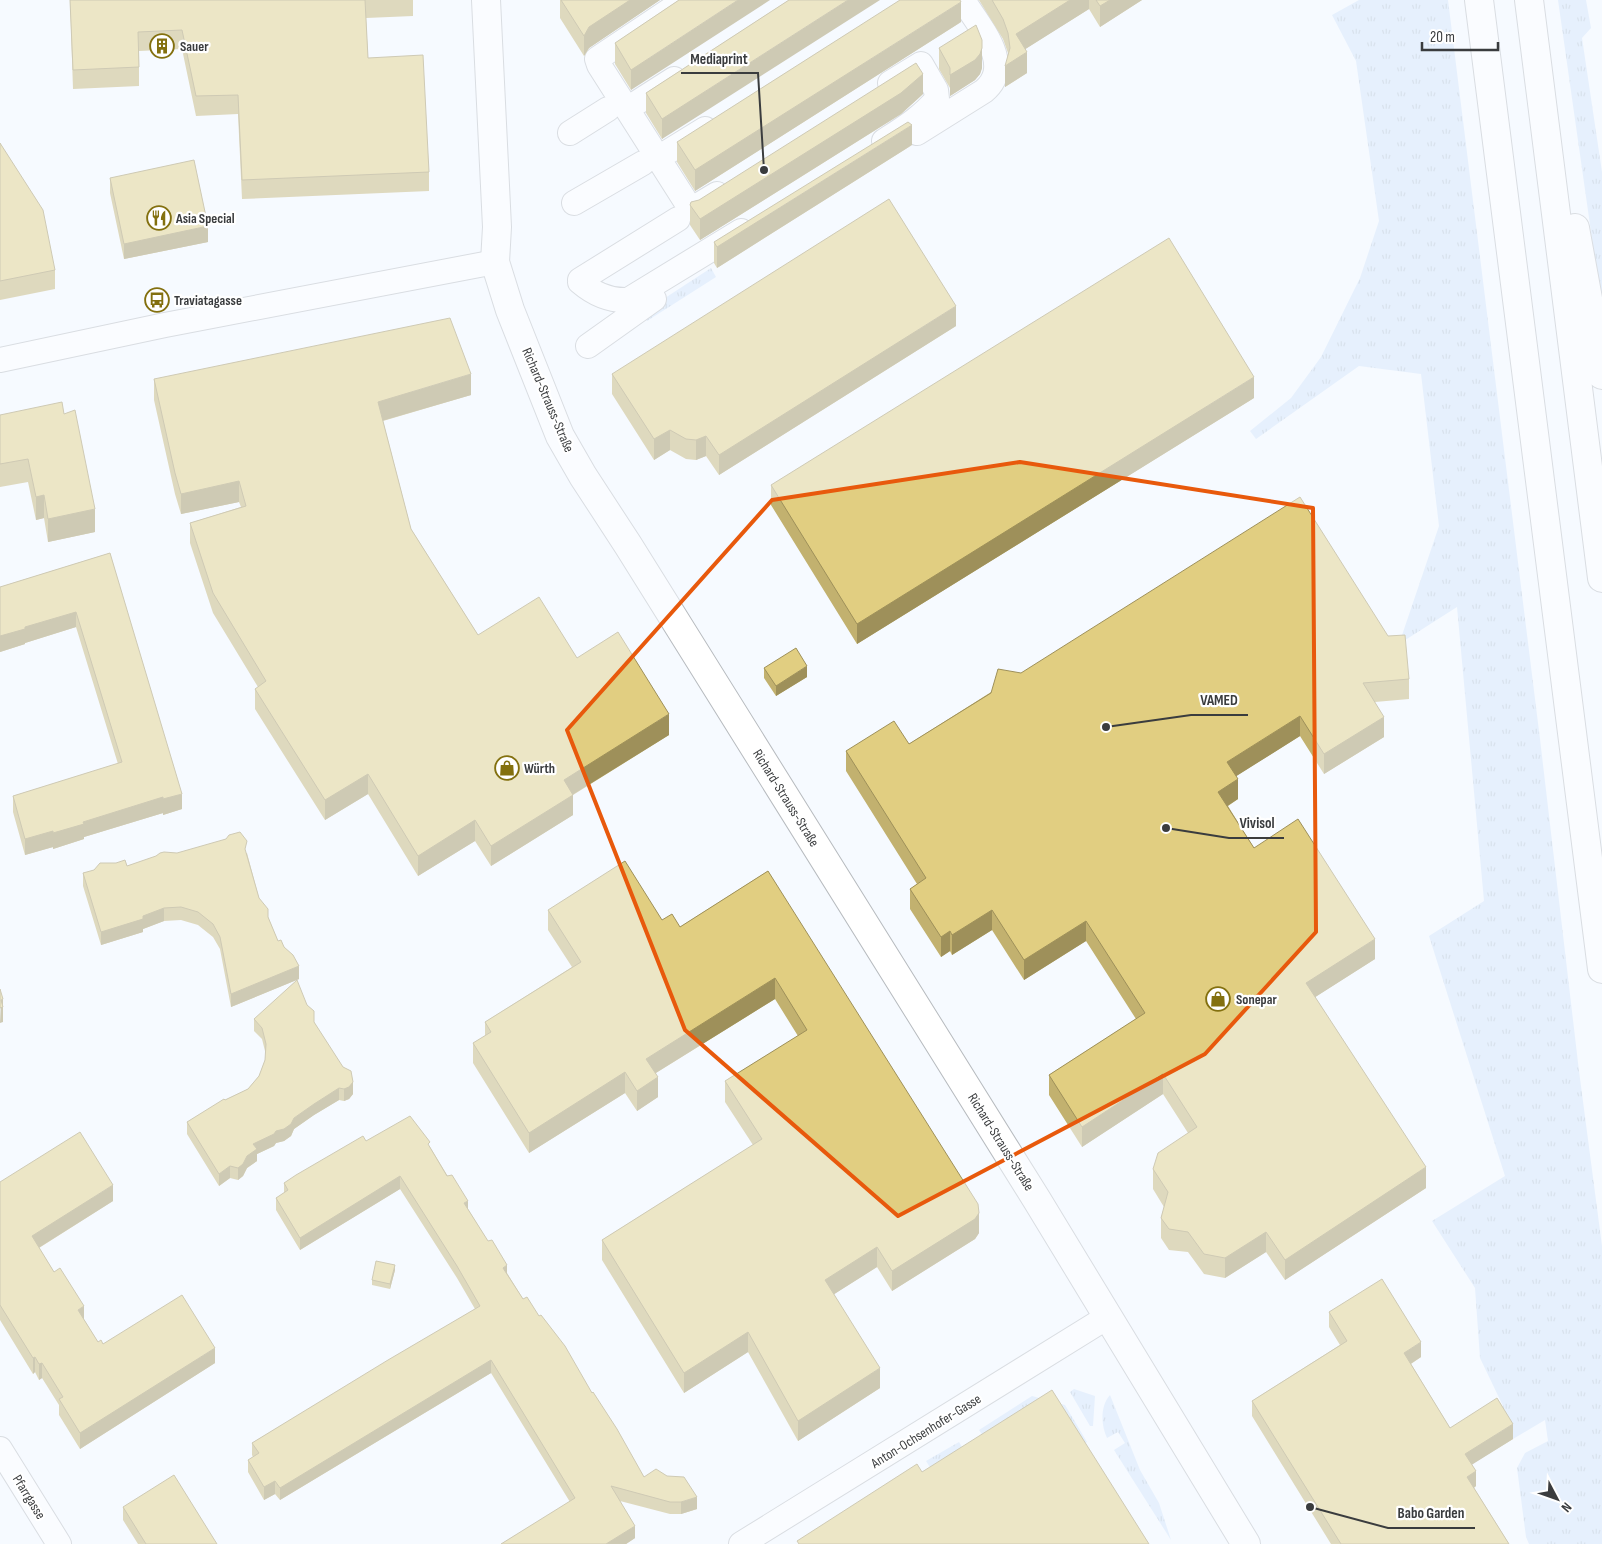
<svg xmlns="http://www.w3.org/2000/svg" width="1602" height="1544" font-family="'Sofia Sans Condensed',sans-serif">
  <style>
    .grass { fill: url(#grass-tufts) }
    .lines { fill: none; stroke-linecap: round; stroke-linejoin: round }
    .minor-casing { stroke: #b7bbbf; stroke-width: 26 }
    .major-casing { stroke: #b7bbbf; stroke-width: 30 }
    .highway-casing { stroke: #b7bbbf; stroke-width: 30 }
    .minor { stroke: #fff; stroke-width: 24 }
    .major { stroke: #fff; stroke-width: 28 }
    .highway { stroke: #fff; stroke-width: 28 }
    .wall { fill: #c2b16f }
    .shaded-wall { fill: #9e905a }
    .building { fill: #e1ce81; stroke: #9e905a }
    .marked { fill: none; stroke: #e8590c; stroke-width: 4; stroke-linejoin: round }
    .labels { text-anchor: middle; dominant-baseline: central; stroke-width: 4.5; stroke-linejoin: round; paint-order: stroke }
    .poi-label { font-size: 14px; font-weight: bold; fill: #3a3c3e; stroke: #fff; text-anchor: start }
    .street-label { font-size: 14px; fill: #3a3c3e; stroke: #fff }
    .leader { fill: none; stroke: #3a3c3e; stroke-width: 2 }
    .callout-dot { fill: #3a3c3e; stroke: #fff; stroke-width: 2 }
    .callout-label { font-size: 15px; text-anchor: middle; font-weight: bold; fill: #3a3c3e; stroke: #fff; stroke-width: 4.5; stroke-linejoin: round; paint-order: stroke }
  </style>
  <defs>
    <pattern id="grass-tufts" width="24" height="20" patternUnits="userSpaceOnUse" patternTransform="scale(1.25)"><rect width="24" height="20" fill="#d3e5fa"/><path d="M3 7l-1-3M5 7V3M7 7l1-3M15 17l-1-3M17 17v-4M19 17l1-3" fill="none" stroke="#b6c5d7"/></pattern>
  </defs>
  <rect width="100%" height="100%" fill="#f6faff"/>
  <path class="grass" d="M1359 0H1448L1540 739 1579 1071 1602 1246V1544H1529L1526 1537 1517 1468 1525 1453 1548 1441 1545 1420 1513 1439 1497 1414 1503 1406 1480 1358 1475 1288 1432 1221 1505 1176 1429 936 1484 901 1457 607 1399 644 1439 526 1421 374 1359 366 1256 439 1250 431 1291 398 1321 357 1360 278 1379 221 1356 61 1332 15Z
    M1558 0H1586L1591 28 1582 38 1602 172V309Z
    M711 268 716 277 647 321 642 313Z
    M1074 1389 1095 1396 1093 1426H1090L1070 1392Z
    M1110 1395 1140 1470 1159 1503 1171 1540 1114 1450 1125 1443 1118 1432 1107 1438C1101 1426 1100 1406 1110 1395Z
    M1032 1396 1065 1405 1087 1442 1072 1452 985 1439 979 1430Z
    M959 1442 968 1457 936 1477 926 1461Z"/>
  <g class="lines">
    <g class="minor-casing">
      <path id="minor" d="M685 0 597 59 599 65 688 205 692 209 717 194
        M627 109 674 79
        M570 133 608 109
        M917 133 984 91C1015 65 979 26 963 0
        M884 141C904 128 922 117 937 99L936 90 921 64 890 83
        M658 158 705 129
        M574 203 643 163
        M580 280 678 219
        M580 282C594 294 609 301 628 300L741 231
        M588 346 654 299
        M0 360 165 325 495 262
        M0 1449 59 1544
        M741 1544 1109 1316"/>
    </g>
    <g class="major-casing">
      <path id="major" d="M486 0 497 227 495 262 510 310 560 436 583 476 628 545 1037 1200 1246 1544"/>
    </g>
    <g class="highway-casing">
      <path id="highway" d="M1479 0 1602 969
        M1529 0 1602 578
        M1575 228 1602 375"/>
    </g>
    <use href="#minor" class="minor"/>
    <use href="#major" class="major"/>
    <use href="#highway" class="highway"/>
  </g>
  <path class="wall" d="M70 0H413V16L366 18 368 58 429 172V191L242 199 238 114 196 116 182 49 139 51V86L73 89Z
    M560 0H660L589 48 584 56 560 18Z
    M679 0 631 90 615 64V43Z
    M789 0 662 139 646 113V93Z
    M979 0H1142L1100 27 1089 9 1025 49 1027 73 1005 87 1008 53 1003 39Z
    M961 22 695 191 677 162V142Z
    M939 48 982 68 980 74 975 80 950 96V88L939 69Z
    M923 94 901 114 700 240 690 225V205Z
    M0 143 55 270V289L0 300Z
    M912 145 717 268 714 263V242Z
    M110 178 208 242 124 259 110 193Z
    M956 326 719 475 706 456 696 460 686 459 670 450 654 460 612 394V374Z
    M154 379 471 395 383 421 411 529 478 635 577 658 669 735 573 795V815L491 866 475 841 418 876 368 794 325 820 255 709V689L258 687 213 613 190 543V523L241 507 239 502 181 514 175 494 154 400Z
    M1254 398 857 644 771 505V485Z
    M64 414 95 532 48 542 44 518 36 520 28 482 0 487V415Z
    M110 553 182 809 163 815V813L84 837V839L53 849V847L25 855 13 812V796L118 764 76 627 25 643V644L0 652V587Z
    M764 668 807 677 776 696 764 678Z
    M1021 673 1409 679V699L1375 702 1384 737 1324 774 1300 736 1236 776 1238 799 1228 806 1254 848 1375 959 1315 997 1426 1188 1285 1280 1266 1252 1225 1278 1204 1274 1188 1252 1169 1250 1161 1238V1218L1164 1207 1153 1189V1169L1188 1133 1163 1094 1082 1147 1049 1095V1075L1136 1019 1086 941 1024 980 992 930 952 955 950 951 941 957 910 909V889L917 884 846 771V751L909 744Z
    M177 853H247L259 898 268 917 278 941 299 979 231 1007 220 949 213 937 198 925 181 920 164 921 143 929V932L101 945 83 886V873L127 866Z
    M768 871 979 1233 975 1239 892 1291 877 1267 834 1294 880 1388 798 1441 748 1352 684 1393 602 1260V1240L753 1145 725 1102V1081L798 1036 775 999 656 1073 658 1097 637 1111 625 1093 529 1153 473 1063V1043L485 1036V1022L572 967 548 930V910L662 920 680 927Z
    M254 1019 314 1022 353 1094 349 1099 344 1101 339 1100 314 1115 294 1129 291 1136 284 1141 276 1143 274 1146 257 1154V1161L247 1168 243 1176 238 1180 230 1178 219 1186 187 1134V1122L225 1100 248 1089 259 1076 265 1060 266 1055 262 1039 254 1031Z
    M366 1141 430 1147 523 1299 539 1316 592 1393 644 1477 697 1509 681 1514H670L620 1501 635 1538 626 1544H501L570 1502 491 1373 280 1500 275 1494 264 1500 248 1472V1460L253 1457 252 1455V1443L475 1309 457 1278 400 1189 300 1250 276 1210V1198L284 1193V1183Z
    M0 1182 113 1201 39 1248 98 1342 103 1344 215 1363 80 1449 59 1415V1405L42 1378 39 1380 35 1372 33 1374 0 1320Z
    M395 1270 390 1289 372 1285V1280Z
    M1329 1312 1421 1357 1411 1364 1450 1428 1513 1439 1472 1464 1476 1486 1474 1488 1509 1544H1331L1252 1416V1401L1340 1345 1329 1327Z
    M123 1507 217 1544H138L123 1520Z"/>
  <path class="shaded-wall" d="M630 0H660L589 48 584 56V36L589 27Z
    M738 0H770L631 90V70Z
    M848 0H880L662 139V119Z
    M1070 0H1089V9L1016 55V34Z
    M1110 0H1142L1100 27V6Z
    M961 2V22L695 191V170Z
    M982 48V68L980 74 975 80 950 96V75Z
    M1027 52V73L1005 87V66Z
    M923 74V94L901 114 700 240V219Z
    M912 125V145L717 268V247Z
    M208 226V242L124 259V244Z
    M956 306V326L719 475V455Z
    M471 374V395L378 422V402Z
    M1254 377V398L857 644V624Z
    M670 430V450L654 460V439Z
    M706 436V456L696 460V440Z
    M239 481V502L181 514V494Z
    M44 495V518L36 520V497Z
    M95 509V532L48 542V519Z
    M76 612V627L25 643V644L0 652V636L25 627Z
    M807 666V677L776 696V686Z
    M669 714V735L564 800V780Z
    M1300 716V736L1227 782V762Z
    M1384 717V737L1324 774V754Z
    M368 774V794L325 820V800Z
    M1238 779V799L1218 812V792Z
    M182 794V809L163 815V799Z
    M573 795V815L491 866V846Z
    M163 797V813L84 837V839L53 849V833L83 822Z
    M475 820V841L418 876V856Z
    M53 831V847L25 855V839Z
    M164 908V921L143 929V932L101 945V932Z
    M992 910V930L952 955V935Z
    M1086 921V941L1024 980V960Z
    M950 931V951L941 957V937Z
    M1375 939V959L1306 1003V983Z
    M299 966V979L231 1007V994Z
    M775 978V999L646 1079V1059Z
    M3 999V1022L0 1023 1 1000Z
    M625 1072V1093L529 1153V1133Z
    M1163 1074V1094L1082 1147V1127Z
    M658 1077V1097L637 1111V1091Z
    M353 1082V1094L349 1099 344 1101V1089Z
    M339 1088V1100L314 1115 294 1129 291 1136 284 1141 276 1143 274 1146 257 1154V1161L247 1168 243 1176 238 1180V1168L253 1144 276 1131 314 1104Z
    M230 1166V1178L219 1186V1174Z
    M1426 1167V1188L1285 1280V1260Z
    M400 1176V1189L300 1250V1238Z
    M113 1185V1201L32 1252V1236Z
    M468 1201V1213L464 1203Z
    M979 1213V1233L975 1239 892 1291V1271Z
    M1266 1232V1252L1225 1278V1258Z
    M877 1247V1267L825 1300V1280Z
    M395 1265V1270L390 1289V1284Z
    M507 1265V1278L503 1268Z
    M84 1306V1321L78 1310Z
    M748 1332V1352L684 1393V1373Z
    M1421 1342V1357L1404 1368V1353Z
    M215 1348V1363L80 1449V1433Z
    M35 1357V1372L33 1374V1358Z
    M491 1360V1373L280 1500V1488Z
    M42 1363V1378L39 1380V1364Z
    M880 1368V1388L798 1441V1421Z
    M1513 1424V1439L1465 1469V1454Z
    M1476 1471V1486L1467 1492V1477Z
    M275 1481V1494L264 1500V1487Z
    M697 1497V1509L681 1514V1502Z
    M635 1526V1538L626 1544H606Z"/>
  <path class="building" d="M70 0H365L368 58 423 55 429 172 242 180 238 95 196 96 182 30 138 32 139 67 73 70Z
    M561 0H630L589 27 584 36Z
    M679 0H738L631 70 615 43Z
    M789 0H848L662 119 646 93Z
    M900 0H960L961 2 695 170 677 142Z
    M992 0H1070L1016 34 1027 52 1005 66 1010 48 1008 33 1003 19Z
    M1096 0H1110L1100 6Z
    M976 25 982 40V48L980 54 975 60 950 75V68L939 48Z
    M916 63 923 74 901 93 700 219 690 205 691 202 699 200Z
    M908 122 912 125 717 247 714 242Z
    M0 143 43 210 55 270 0 281Z
    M194 160 208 226 124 244 110 178Z
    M889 199 956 306 719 455 706 436 696 440 686 439 670 430 654 439 612 374Z
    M1169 238 1254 377 857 624 771 485Z
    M450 318 471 374 378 402 411 529 478 635 539 597 577 658 618 632 669 714 564 780 573 795 491 846 475 820 418 856 368 774 325 800 255 689 266 681 213 593 190 523 246 506 239 481 181 494 175 473 154 379Z
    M62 402 64 414 75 410 95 509 48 519 44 495 36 497 28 459 0 464V415Z
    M1300 497 1388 636 1405 635 1409 679 1363 683 1384 717 1324 754 1300 716 1227 762 1238 779 1218 792 1254 848 1298 819 1375 939 1306 983 1426 1167 1285 1260 1266 1232 1225 1258 1204 1254 1188 1232 1169 1229 1161 1218 1168 1192 1153 1169 1158 1153 1197 1127 1163 1074 1082 1127 1049 1075 1145 1013 1086 921 1024 960 992 910 952 935 950 931 941 937 910 889 926 878 846 751 894 721 909 744 991 693 998 669 1021 673Z
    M110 553 182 794 163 799V797L83 822 84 824 53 833V831L25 839 13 796 122 762 76 612 25 627V629L0 636V587Z
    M796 648 807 666 776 686 764 668Z
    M240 832 247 841 245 849 259 898 268 909V917L278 941 281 940 284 947 293 955 299 966 231 994 220 937 213 924 198 912 181 907 164 908 143 916V919L101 932 83 873 94 870 100 863H116L125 860 127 866 156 856 160 853 164 852 177 853 226 839 229 835Z
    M625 861 662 920 672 914 680 927 768 871 978 1204 979 1213 975 1219 892 1271 877 1247 825 1280 880 1368 798 1421 748 1332 684 1373 602 1240 762 1139 725 1081 807 1030 775 978 646 1059 658 1077 637 1091 625 1072 529 1133 473 1043 491 1032 485 1022 581 962 548 910Z
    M297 980 307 1005 314 1011V1022L343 1067 351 1071 353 1082 349 1087 344 1089 339 1088 314 1104 294 1118 291 1124 284 1129 276 1131 274 1134 253 1144 257 1149 247 1156 243 1164 238 1168 230 1166 219 1174 187 1122 224 1099 225 1100 248 1089 259 1076 265 1060 266 1044 262 1028 254 1019Z
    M0 989 3 999 1 1000 3 1007 0 1008Z
    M410 1116 430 1142 428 1144 447 1176 452 1175 468 1201 464 1203 488 1241 492 1240 507 1265 503 1268 523 1299 527 1297 539 1316 541 1315 565 1346 592 1393 593 1392 617 1429 644 1477 656 1469 667 1476 684 1477 697 1497 681 1502H670L611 1486 635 1526 606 1544H501L575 1498 491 1360 280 1488 275 1481 264 1487 248 1460 259 1453 252 1443 388 1360 480 1306 457 1266 400 1176 300 1238 276 1198 288 1190 284 1183 296 1175 363 1136 366 1141Z
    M80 1132 113 1185 32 1236 54 1272 60 1268 84 1306 78 1310 98 1342 101 1340 103 1344 182 1295 215 1348 80 1433 59 1399 63 1397 42 1363 39 1364 35 1357 33 1358 0 1305V1182Z
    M376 1261 395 1265 390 1284 372 1280Z
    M1382 1279 1421 1342 1404 1353 1450 1428 1497 1398 1513 1424 1465 1454 1476 1471 1467 1477 1509 1544H1341L1252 1401 1347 1341 1329 1312Z
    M1052 1390 1149 1544H799L797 1541 917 1464 922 1472Z
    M174 1475 217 1544H146L123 1507Z"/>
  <path d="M0 0H1602V1544H0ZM1020 462 1313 508 1316 932 1205 1054 898 1216 685 1030 567 730 772 500Z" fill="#f6faff" fill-opacity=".55" fill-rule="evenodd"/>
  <path class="marked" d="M1020 462 1313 508 1316 932 1205 1054 898 1216 685 1030 567 730 772 500Z"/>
  <defs>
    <g id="building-ring" transform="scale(1.25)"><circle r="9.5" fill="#fff" stroke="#83700f" stroke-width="1.5"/><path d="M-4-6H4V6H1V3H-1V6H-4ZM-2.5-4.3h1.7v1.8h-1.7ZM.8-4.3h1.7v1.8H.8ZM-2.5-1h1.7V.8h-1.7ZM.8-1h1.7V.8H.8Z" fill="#83700f"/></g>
    <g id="restaurant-ring" transform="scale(1.25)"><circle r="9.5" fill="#fff" stroke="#83700f" stroke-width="1.5"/><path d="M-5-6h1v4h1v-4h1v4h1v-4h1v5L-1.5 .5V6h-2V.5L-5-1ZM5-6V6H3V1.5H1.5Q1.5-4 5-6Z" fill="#83700f"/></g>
    <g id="bus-ring" transform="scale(1.25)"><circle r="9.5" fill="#fff" stroke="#83700f" stroke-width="1.5"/><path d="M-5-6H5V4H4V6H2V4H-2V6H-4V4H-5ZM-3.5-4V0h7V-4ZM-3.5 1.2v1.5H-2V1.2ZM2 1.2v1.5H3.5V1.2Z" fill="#83700f"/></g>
    <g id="shop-ring" transform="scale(1.25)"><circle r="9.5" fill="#fff" stroke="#83700f" stroke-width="1.5"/><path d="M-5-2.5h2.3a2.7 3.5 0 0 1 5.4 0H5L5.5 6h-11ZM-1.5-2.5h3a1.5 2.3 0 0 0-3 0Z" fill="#83700f"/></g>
  </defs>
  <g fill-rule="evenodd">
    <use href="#building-ring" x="162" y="46"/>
    <use href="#restaurant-ring" x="159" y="218"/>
    <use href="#bus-ring" x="157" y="300"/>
    <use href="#shop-ring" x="507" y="768"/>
    <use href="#shop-ring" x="1218" y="999"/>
  </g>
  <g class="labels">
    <g class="poi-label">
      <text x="180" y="46">Sauer</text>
      <text x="176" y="218">Asia Special</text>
      <text x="174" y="300">Traviatagasse</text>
      <text x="524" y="768">Würth</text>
      <text x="1236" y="999">Sonepar</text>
    </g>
    <g class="street-label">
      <text transform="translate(548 400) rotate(67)">Richard-Strauss-Straße</text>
      <text transform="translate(786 798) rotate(58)">Richard-Strauss-Straße</text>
      <text transform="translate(1001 1142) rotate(58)">Richard-Strauss-Straße</text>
      <text transform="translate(926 1431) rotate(-32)">Anton-Ochsenhofer-Gasse</text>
      <text transform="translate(29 1497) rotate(58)">Pfarrgasse</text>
    </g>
  </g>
  <path class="leader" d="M764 170L758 73H681M1106 727L1191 715H1248M1166 828L1229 838H1284M1310 1507L1388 1528H1475"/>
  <g class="callout-dot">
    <circle cx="764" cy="170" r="5"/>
    <circle cx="1106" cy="727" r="5"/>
    <circle cx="1166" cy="828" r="5"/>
    <circle cx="1310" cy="1507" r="5"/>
  </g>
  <g class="callout-label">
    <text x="719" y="64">Mediaprint</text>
    <text x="1219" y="705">VAMED</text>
    <text x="1257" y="828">Vivisol</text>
    <text x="1431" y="1518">Babo Garden</text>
  </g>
  <g transform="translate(1557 1499) rotate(131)" stroke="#ffffff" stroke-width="4" paint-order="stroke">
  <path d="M0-4L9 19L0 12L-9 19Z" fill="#3a3c3e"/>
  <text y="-8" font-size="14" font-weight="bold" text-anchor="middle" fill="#3a3c3e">N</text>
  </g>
  <path d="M1422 42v8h76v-8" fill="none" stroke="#3a3c3e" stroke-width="2.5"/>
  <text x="1430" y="42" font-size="15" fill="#3a3c3e" stroke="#ffffff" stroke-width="4" paint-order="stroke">20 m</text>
</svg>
